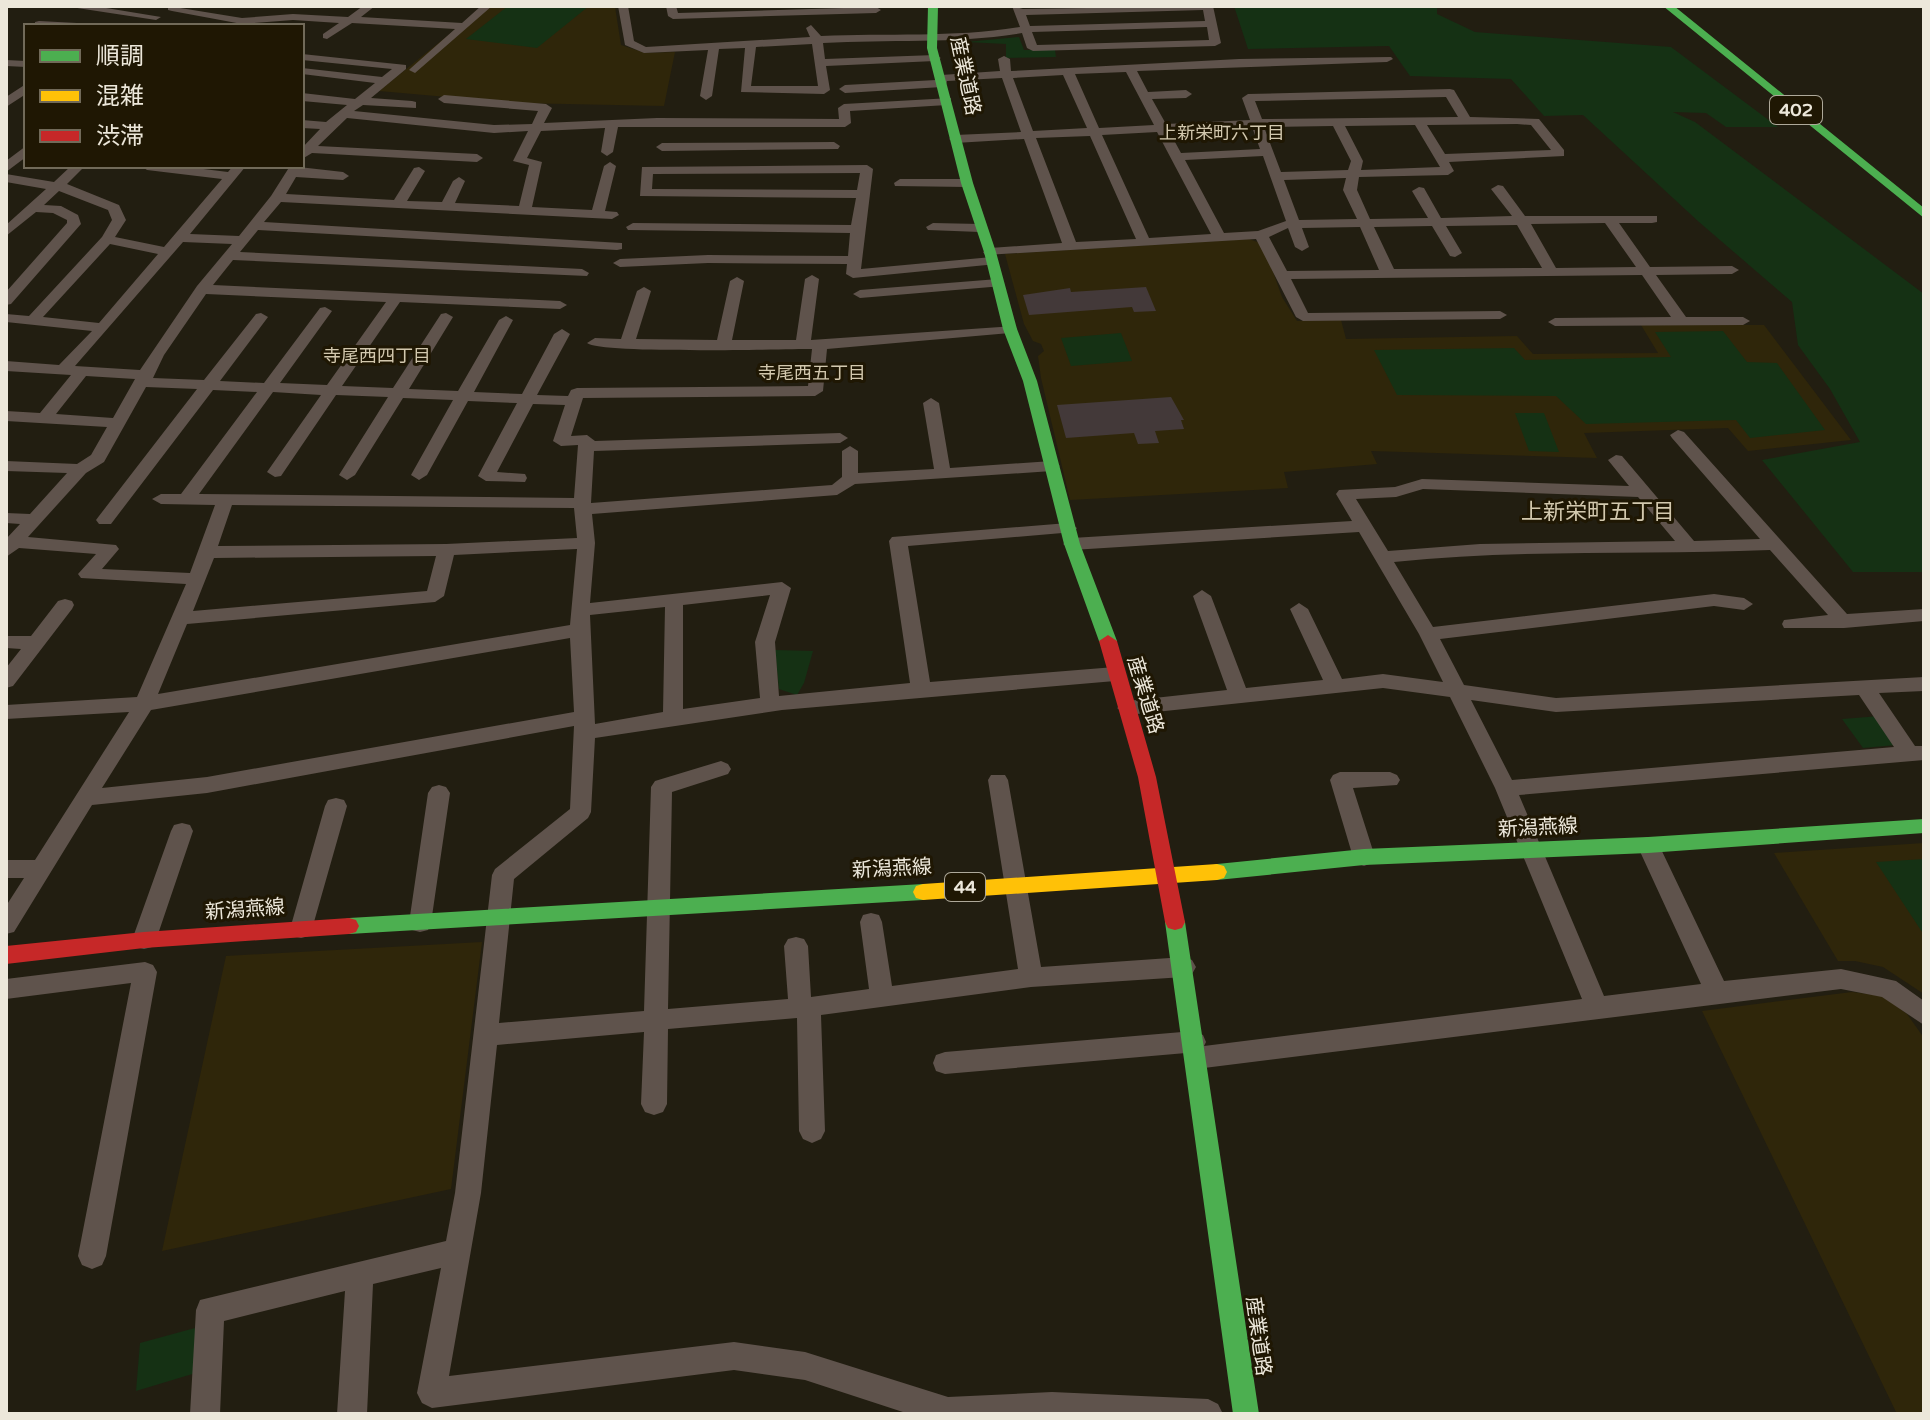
<svg xmlns="http://www.w3.org/2000/svg" width="1930" height="1420" font-family="'Varela Round','Noto Sans JP',sans-serif">
  <style>
    .built { fill: #2f260a }
    .green { fill: #153114 }
    .building { fill: #433939 }
    .lines { fill: none; stroke-linecap: round; stroke-linejoin: round }
    .street { fill: #5f534c; fill-rule: evenodd }
    .fast { fill: #4caf50; fill-rule: evenodd }
    .slow { fill: #ffc107; fill-rule: evenodd }
    .jam { fill: #c62828; fill-rule: evenodd }
    .labels { text-anchor: middle; dominant-baseline: central; stroke-width: 6; stroke-linejoin: round; paint-order: stroke }
    .shield { fill: #1f1703; stroke: #aea99a; stroke-width: 2 }
    .shield-label { font-size: 18px; font-weight: bold; fill: #ece7da }
    .far-neighbourhood-label { font-size: 18px; fill: #d2c8ae; stroke: #1f1703 }
    .street-label { font-size: 20px; fill: #ece7da; stroke: #1f1703 }
    .neighbourhood-label { font-size: 22px; fill: #d2c8ae; stroke: #1f1703 }
  </style>
  <rect width="100%" height="100%" fill="#221e11"/>
  <path class="built" d="M492 6H625L615 7 621 45 645 53 675 52 664 106 517 103 379 91 457 28Z
    M1249 239 1263 244 1282 297 1297 321 1341 320 1346 339 1517 336 1533 354 1658 353 1641 325H1764L1851 440 1748 451 1728 428 1584 433 1597 458 1371 451 1377 464 1284 472 1288 488 1070 500 1041 378 1038 356 1044 351 1041 344 1033 341 1024 324 1005 254Z
    M1924 843V994L1883 967 1855 961H1838L1774 853Z
    M482 942 451 1189 162 1251 226 956Z
    M1852 992 1883 996 1907 1014 1924 1038V1414H1897L1702 1011Z"/>
  <path class="green" d="M508 6H589L537 48 466 39Z
    M1234 6H1437V14L1475 32 1671 47 1778 127H1726L1706 113 1673 112 1695 122 1924 294V572H1853L1762 460 1860 442 1830 389 1798 345 1792 302 1699 222 1583 115 1544 116 1511 79 1410 76 1389 46 1248 49Z
    M1019 37 1024 50H1055L1056 57 1006 58V44L966 42Z
    M1723 331 1747 362 1777 363 1825 430 1750 438 1736 420 1586 424 1556 396 1397 395 1374 350 1514 348 1525 360 1671 357 1655 332Z
    M1121 333 1132 361 1071 366 1061 338Z
    M1515 413H1544L1559 452 1529 451Z
    M775 650 813 651 804 683 797 695 779 689Z
    M1880 716 1896 745 1863 748 1842 719Z
    M1924 859V935L1876 862Z
    M195 1328 199 1372 136 1391 140 1343Z"/>
  <path class="building" d="M1146 287 1156 311 1134 312 1132 307 1029 315 1023 295 1070 288 1071 292Z
    M1171 397 1184 420H1181L1184 429 1155 431 1159 443 1138 444 1134 433 1066 438 1057 405Z"/>
  <g class="lines">
    <path class="street" d="M64 6H94L161 17 156 20Z
      M168 6 242 18 293 14 348 17 363 6H375L361 17 462 23 481 6H492L415 73 409 70 411 68 455 29 352 23 327 39 323 38V34L339 23 293 20 242 24 172 11 168 10Z
      M618 6H628L634 41 646 47 810 37 806 28 811 25 821 36C887 33 954 38 1020 27L1012 6 1023 9 1213 6 1221 43 1215 46 1033 51 1027 48 1022 33C956 44 889 39 823 43L825 59 935 55 941 58 935 61 826 66 830 90 824 94 741 92 745 48 719 49 712 96 706 100 700 96 708 50 644 53 625 45ZM1203 10 1205 21 1030 26 1026 15ZM1207 27 1209 40 1037 45 1032 32ZM812 44 818 86H751L756 47Z
      M666 6H676L678 13 876 7 881 10 876 13 673 19 668 16Z
      M39 21 77 23 82 26H35V22Z
      M302 54 406 65V69L371 98 412 101 416 102V108L363 105 354 111 494 125 532 124 538 111 444 103 438 99 444 95 546 104 552 108 544 123 657 118 839 119 838 108 844 104 951 98V104L947 105 850 111 851 123 845 127H618L613 152 607 156 601 152 605 128 541 131 527 158 542 162 532 207 592 210 604 166 610 162 616 166 605 211 617 212 619 215 612 219 281 202 264 222 622 243V249L617 250 258 230 240 252 582 269 589 273 587 276 233 260 213 285 560 301 567 305 560 309 400 302 342 386 393 388 441 314 446 313 453 317 409 389 458 391 499 320 506 316 513 320 474 392 522 394 554 334 562 329 570 334 537 395 568 396 571 390 577 388 808 386 812 349C780 349 600 354 587 343L595 338 621 339 637 291 644 287 651 291 636 339 717 340 730 281 737 277 744 281 732 340H796L805 279 812 275 819 279 811 340 1015 326 1017 329 1010 333 827 349 823 391 815 396 583 398 571 436 587 435 595 441 840 433 848 438 840 443 594 451 591 503 832 485 842 477V451L850 446 858 451V473L934 469 923 403 931 398 939 403 950 468 1052 461 1060 466 1052 471 855 484 837 495 592 514 595 543 590 603 782 582 791 588 775 642 779 696 910 683 889 541 892 537 1068 523 1077 528 1074 532 908 546 930 682 1115 667 1125 674 1115 681 782 710 595 738 591 812 588 818 514 879 499 1023 644 1011 651 787 655 781 721 761 728 764 731 769 728 774 672 792 668 1009 788 999 784 946 788 939 796 937 804 939 808 946 811 997 869 989 860 922 863 915 871 913 879 915 882 922 892 986 1018 969 988 780 991 775H1005L1008 780 1041 967 1184 957 1192 960 1196 967 1192 974 1184 977 1031 987 821 1015 825 1131 821 1139 812 1143 803 1139 799 1131 797 1018 668 1029 667 1104 663 1112 654 1115 645 1112 641 1104 644 1032 497 1045 481 1193 449 1376 734 1342 805 1352 948 1397 1052 1392 1208 1399 1218 1404 1223 1414H909L805 1380 734 1370 432 1408 422 1403 417 1393 441 1268 373 1284 367 1414H337L345 1291 224 1321 220 1414H190L196 1310 200 1300 446 1241 455 1193 492 875 495 869 570 809 574 726 207 793 92 805 14 932 6 934V906L24 878H6V860H35L129 712 6 719V705L137 697 186 584 81 578 78 574 96 554 19 548 6 557V539L20 524 6 523V513L30 514 67 473 6 471V461L77 464 91 455 107 427 6 421V411L40 413 71 375 6 371V361L59 365 92 331 6 322V314L29 316 102 237 112 220 108 210 59 191 44 205 61 206 78 215 81 224 11 304 6 305V292L67 223V220L53 213 36 212 6 236V225L46 189 6 182V174L54 182 71 166H85L67 184 119 205 126 220 115 237 164 247 222 179 147 170 141 166H179L228 172 233 166H246L190 234 239 236 271 196 290 166 343 172 349 176 343 180 296 177 286 194 394 200 414 168 419 167 425 171 407 201 442 202 453 181 459 177 465 181 455 203 519 206 529 165 513 161 528 131 494 133 347 118 318 146 477 154 483 158 477 162 312 153 302 159V148L320 129 302 128V120L326 122 347 105 302 101V93L355 99 375 83 302 74V68L382 77 392 69 302 60ZM183 242 232 244 197 286 140 370 75 366ZM110 244 158 254 99 323 43 317ZM206 294 386 302 327 385 280 383 332 311 325 307 320 308 264 383 220 381 268 317 261 313 256 314 204 380 153 378 164 355ZM86 376 135 379 113 418 56 414ZM146 387 197 389 99 516 96 520 99 524H111L213 390 257 392 181 494H161L152 499 161 504 215 505 190 573 102 569 119 549 116 545 28 537 86 473 104 462ZM273 392 321 395 267 472 275 477 281 476 336 395 388 397 339 475 347 480 355 475 403 398 453 400 411 475 419 480 427 475 468 401 517 403 478 476 486 481 525 482 527 478 525 474 497 472 533 404 565 405 553 441 561 446 578 445 574 498 199 494ZM232 505 574 508 577 538 446 544 218 546ZM577 549 570 625 158 694 187 624 435 602 444 596 454 555ZM436 556 427 591 193 611 214 558ZM770 595 755 642 760 698 683 709V605ZM665 607 663 712 595 724 590 615ZM570 638 574 712 207 777 102 788 151 710Z
      M1004 56 1010 59 1011 71 1239 59 1391 57 1393 59 1387 62 1137 71 1148 92 1186 90 1192 94 1186 98 1152 99 1166 124 1250 120 1242 98 1248 94 1450 89 1454 90 1470 117 1539 119 1564 150V156L1449 162 1454 171 1448 175 1359 177 1357 190 1370 219 1428 218 1412 191 1419 187 1424 188 1441 218 1512 216 1491 189 1498 185 1503 186 1525 216H1657V222L1652 223H1619L1650 267 1732 266 1739 270 1732 274 1656 275 1686 317H1743L1750 321 1743 325 1555 326 1548 322 1555 318 1671 317 1642 275 1291 279 1308 313 1500 311 1507 315 1500 319 1303 321 1296 317 1256 239 985 255 983 252 990 248 1062 243 1024 139 955 143 949 139 955 135 1021 132 1002 78 947 81 946 85 942 87 845 93 839 89 845 85 936 80 937 76 941 75 1000 71 998 59ZM1126 72 1154 125 1099 128 1075 74ZM1063 75 1087 128 1033 131 1013 78ZM1446 97 1458 117 1262 119 1255 101ZM1517 124 1531 125 1551 150 1445 154 1427 125ZM1415 125 1440 167 1361 170 1363 161 1345 126ZM1333 126 1351 161 1348 170 1281 172 1264 127ZM1252 127 1260 149 1181 153 1169 131ZM1157 132 1211 234 1149 238 1102 135ZM1090 136 1136 239 1076 242 1036 138ZM1263 156 1286 221 1258 231 1224 233 1185 160ZM1346 178 1343 190 1357 219 1299 220 1284 180ZM1605 223 1636 267 1556 268 1531 224ZM1517 225 1542 268 1394 269 1374 227 1432 226 1450 256 1455 257 1462 253 1446 226ZM1360 227 1379 270 1287 271 1269 237 1288 228 1295 247 1302 251 1309 247 1302 228Z
      M6 60 26 61V67L6 66Z
      M26 84V94L6 107V97Z
      M834 142 840 146 838 149 662 151 656 147 662 143Z
      M26 146V157L6 172V161Z
      M867 165 873 169 861 269 992 257 997 258V264L853 278 846 274 847 264 708 263 620 267 613 263 620 259 708 255 848 256 850 233 628 230 626 227 633 223 851 225 856 198 640 196 642 167ZM860 173 857 190 652 189 653 174Z
      M900 179H967L973 183 967 187 895 186 894 183Z
      M933 223 980 224 987 228 980 232 928 230 926 227Z
      M998 279 1003 280V286L860 298 853 294 860 290Z
      M1678 430 1684 432 1847 614 1924 609V621L1844 628H1784L1782 624 1784 620 1828 615 1770 550C1645 555 1519 549 1394 562L1433 627 1714 594 1744 598 1753 604 1744 610 1714 606 1440 639 1464 685 1556 698 1924 677V691L1879 693 1915 746H1924V760L1519 795 1604 996 1701 984 1637 845 1640 839 1648 837 1656 839 1659 845 1724 981 1841 969 1896 981 1924 1001V1025L1882 997 1841 989 1196 1069 1187 1066 1184 1058 1186 1053 945 1074 936 1071 933 1063 936 1055 945 1052 1194 1031 1203 1035 1206 1042 1204 1046 1582 999 1495 788 1450 697 1383 688 1127 715 1117 708 1127 701 1227 690 1193 596 1202 590 1211 596 1246 688 1323 680 1290 609 1299 603 1308 609 1342 679 1383 674 1443 682 1419 634 1359 532 1072 550 1063 544 1072 538 1352 521 1336 494 1339 490 1395 487 1422 479 1629 486 1608 460 1616 455 1622 456 1694 541 1760 539 1672 438 1670 435ZM1423 489 1638 497 1675 541 1480 544 1388 551 1356 499 1396 497ZM1859 695 1894 747 1512 780 1471 700 1556 712Z
      M65 599 72 601 74 605 72 609 13 686 6 688V668L21 649 6 648V636H31L58 601Z
      M1340 772H1390L1397 775 1400 780 1397 785 1353 788 1375 857 1372 863 1364 866 1356 863 1353 857 1330 780 1333 775Z
      M439 785 446 787 450 793 431 923 428 930 420 932 412 930 409 923 428 793 432 787Z
      M336 798 344 800 347 806 312 929 309 936 301 938 293 936 290 929 325 806 328 800Z
      M182 823 190 825 193 831 156 940 152 947 144 949 136 947 132 940 171 831 174 825Z
      M145 962 153 965 157 972 106 1256 102 1265 92 1269 82 1265 78 1256 131 983 6 999V979Z"/>
    <path class="fast" d="M928 6H938L937 48 973 183 996 252 1017 329 1037 381 1080 544 1117 641 1114 645 1108 647 1099 641 1064 544 1023 381 1003 329 984 252 961 183 927 48Z
      M1663 6H1674L1924 208V218Z
      M1924 819V833L1648 853 1364 865 1217 880 1210 878 1207 872 1210 866 1217 864 1364 849 1648 837Z
      M923 884 930 886 933 892 930 898 923 900 349 934 342 932 339 926 342 920 349 918Z
      M1175 914 1182 916 1185 922 1259 1414H1233L1165 922 1168 916Z"/>
    <path class="slow" d="M1217 864 1224 866 1227 872 1224 878 1217 880 923 900 916 898 913 892 916 886 923 884Z"/>
    <path class="jam" d="M1108 635 1117 641 1156 777 1185 922 1182 928 1175 930 1168 928 1165 922 1138 777 1099 641Z
      M349 918 356 920 359 926 356 932 349 934 144 948 6 964V946L144 932Z"/>
  </g>
  <g class="labels">
    <g class="shield">
      <rect x="1770" y="96" width="52" height="28" rx="6"/>
      <rect x="945" y="873" width="40" height="28" rx="6"/>
    </g>
    <g class="shield-label">
      <text x="1796" y="110">402</text>
      <text x="965" y="887">44</text>
    </g>
    <g class="far-neighbourhood-label">
      <text x="1222" y="133">上新栄町六丁目</text>
      <text x="377" y="356">寺尾西四丁目</text>
      <text x="812" y="373">寺尾西五丁目</text>
    </g>
    <g class="street-label">
      <text transform="translate(965 76) rotate(78)">産業道路</text>
      <text transform="translate(1145 695) rotate(73)">産業道路</text>
      <text transform="translate(1538 828) rotate(-3)">新潟燕線</text>
      <text transform="translate(892 869) rotate(-3)">新潟燕線</text>
      <text transform="translate(245 910) rotate(-4)">新潟燕線</text>
      <text transform="translate(1258 1336) rotate(82)">産業道路</text>
    </g>
    <g class="neighbourhood-label">
      <text x="1598" y="512">上新栄町五丁目</text>
    </g>
  </g>
  <rect width="1930" height="1420" fill="none" stroke="#ece7da" stroke-width="16"/>
  <rect x="24" y="24" width="280" height="144" fill="#1f1703" stroke="#716a59" stroke-width="2"/>
  <rect x="40" y="50" width="40" height="12" fill="#4caf50" stroke="#716a59" stroke-width="2"/>
  <text x="96" y="64" font-size="24" fill="#ece7da">順調</text>
  <rect x="40" y="90" width="40" height="12" fill="#ffc107" stroke="#716a59" stroke-width="2"/>
  <text x="96" y="104" font-size="24" fill="#ece7da">混雑</text>
  <rect x="40" y="130" width="40" height="12" fill="#c62828" stroke="#716a59" stroke-width="2"/>
  <text x="96" y="144" font-size="24" fill="#ece7da">渋滞</text>
</svg>
